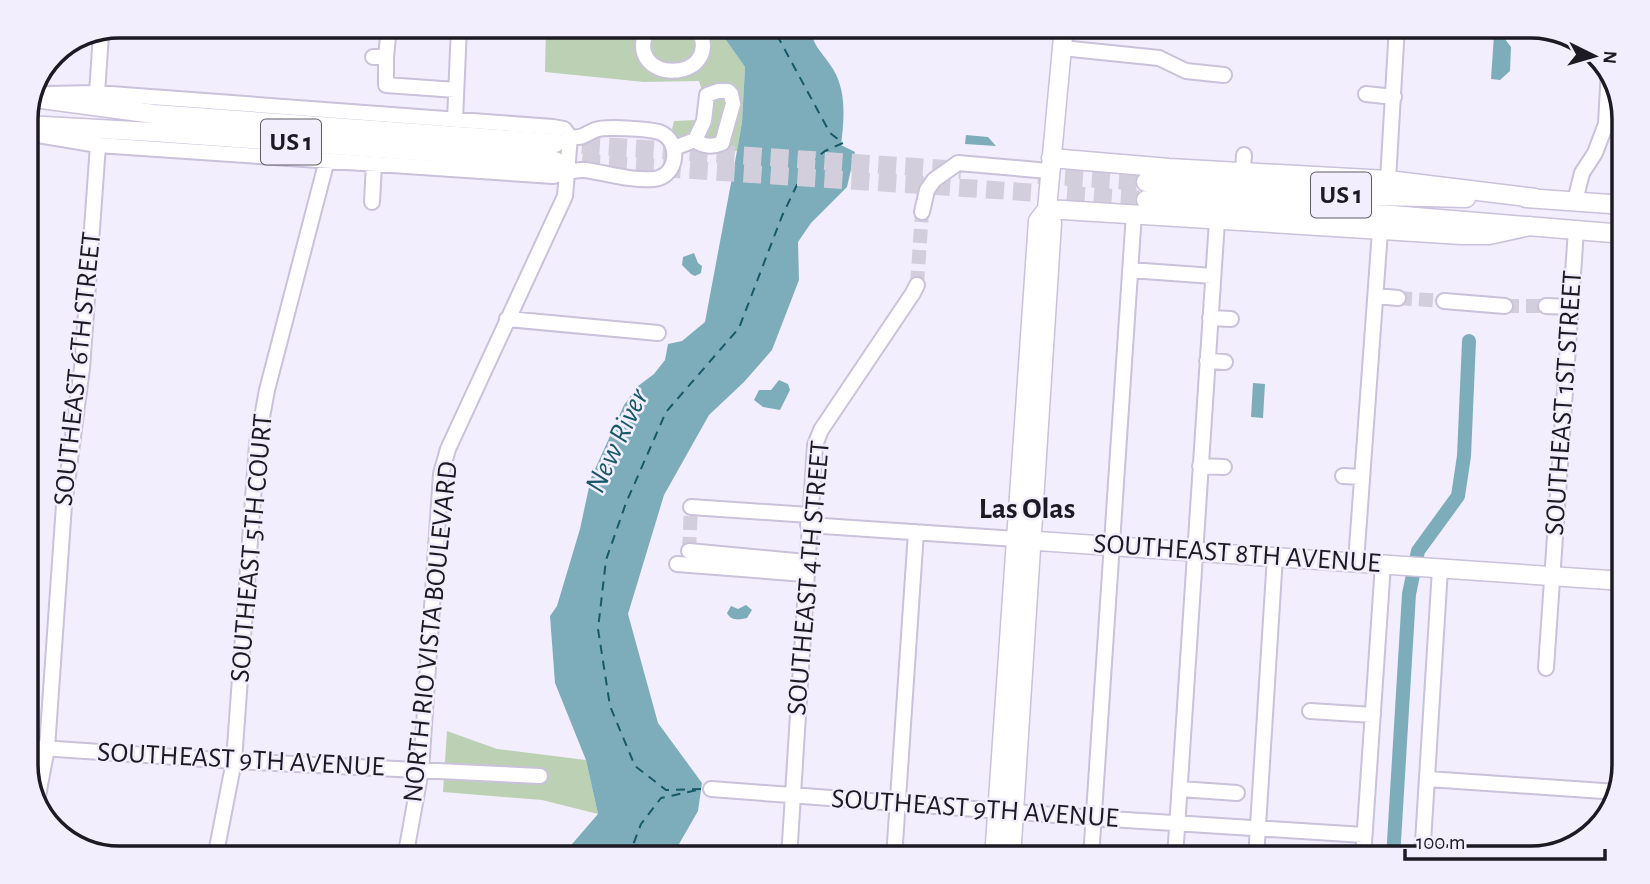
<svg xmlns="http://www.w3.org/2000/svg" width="1650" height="884" font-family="'Alegreya Sans',sans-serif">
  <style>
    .green { fill: #bcd0b4 }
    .water { fill: #7dadba }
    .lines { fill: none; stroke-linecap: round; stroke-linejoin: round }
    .canal { stroke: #7dadba; stroke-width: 14 }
    .ferry { stroke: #185968; stroke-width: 2; stroke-dasharray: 9 7; stroke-linecap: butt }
    .minor-tunnel { stroke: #d3cedc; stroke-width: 14; stroke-dasharray: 14 7; stroke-linecap: butt }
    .major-tunnel { stroke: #d3cedc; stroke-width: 18; stroke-dasharray: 18 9; stroke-linecap: butt }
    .minor-casing { stroke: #cac1da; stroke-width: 18 }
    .major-casing { stroke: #cac1da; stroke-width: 21 }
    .minor { stroke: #fff; stroke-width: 14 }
    .major { stroke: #fff; stroke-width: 18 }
    .labels { text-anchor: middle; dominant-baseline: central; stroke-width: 5; stroke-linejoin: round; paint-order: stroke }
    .shield { fill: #f3eefd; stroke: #5d5a64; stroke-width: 2 }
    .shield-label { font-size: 26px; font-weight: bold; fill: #1d1a23 }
    .street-label { font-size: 28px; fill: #1d1a23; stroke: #f3eefd }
    .water-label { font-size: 30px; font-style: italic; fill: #185968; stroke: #f3eefd }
    .neighbourhood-label { font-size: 30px; font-weight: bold; fill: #1d1a23; stroke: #f3eefd }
    .rim { fill: none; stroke: #1d1a23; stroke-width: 3.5 }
  </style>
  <rect width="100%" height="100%" fill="#f3eefd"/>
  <path class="green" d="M546 26H716L745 67 742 122 737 151 682 147 672 129 674 121 696 120 704 97 699 81 644 82 545 72Z
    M447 731 497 749 586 760 598 814 542 800 443 792Z"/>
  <path class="water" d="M716 26H809C815 50 822 51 833 69 847 92 844 120 841 145L855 152 847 187 811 223 798 242 799 280 772 350 744 382 709 415 664 495 628 614 658 723 702 783 698 811 671 858H560L598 814 586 760 555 683 550 616 557 606 580 529 591 478 624 405 638 386 654 374 665 360 668 344 682 341 705 322 737 151 742 122 745 67Z
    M1494 35H1502L1511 47 1510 71 1500 80 1491 79Z
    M966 135 988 137 996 146 965 144Z
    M694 253 698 263 702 266 701 273 695 276 691 274 682 265 683 257Z
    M779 380 788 384 790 390 780 410 763 407 754 400 759 390H771Z
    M1253 383 1265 384 1263 418 1251 417Z
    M746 605 752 610 747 618C739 620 731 621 727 613L731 606 738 609Z"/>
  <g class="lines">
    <path class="canal" d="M1393 858 1409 594 1418 551 1458 496 1464 456 1469 341"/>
    <path class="ferry" d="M701 789 666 790 635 766 610 706 598 629 606 560 626 503 666 412 739 328 782 216 806 166 825 151 843 143 830 133 772 26
      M628 858 641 824 661 798 697 790"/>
    <path class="minor-tunnel" d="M917 285 922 212
      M1398 298 1444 301
      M1505 306H1546
      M689 551 691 507"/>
    <path class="major-tunnel" d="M555 143 961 170
      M555 161 1146 200
      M1038 175 1146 182"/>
    <g class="minor-casing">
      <path id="minor" d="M441 26 459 27 455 120
        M649 26C617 86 729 85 697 26
        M1062 48 1159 58 1186 71 1224 75
        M373 57H386L389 26
        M386 57V85L456 90
        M97 93 101 34
        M48 94 97 93 553 127 564 129 570 137
        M1366 94 1394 97
        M26 133 98 145 553 176C563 174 574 169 585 170 607 173 630 181 654 179 678 177 682 140 659 132 648 129 605 126 595 130 583 135 585 138 570 137
        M674 148 695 140 704 121 707 95 718 91H728L731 94 733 104 722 143C713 147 703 147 695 140
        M1243 172 1244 155
        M1388 180 1397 26
        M1575 201 1582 173 1595 153 1606 124 1609 69
        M372 202 374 163
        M922 212 927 190 934 180 958 163 1049 171
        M1130 270 1213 276
        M1376 296 1398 298
        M1444 301 1505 306
        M1546 306 1571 307
        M1210 318 1231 319
        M507 319 658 333
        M1207 361 1225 362
        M1200 466 1224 467
        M1343 476 1362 477
        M691 507 809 515
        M808 525 1016 539
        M689 551 806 562
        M1356 562 1380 231
        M677 564 805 574
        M1546 668 1576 230
        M1310 711 1373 715
        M26 747 234 761 540 776
        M1428 779 1617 792
        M711 789 1094 818 1364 835
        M1180 789 1237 793
        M37 801 47 748 64 505 82 368 98 145
        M1612 809 1613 792
        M215 858 234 761 257 444 267 390 327 160
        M405 858 421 770 441 474 448 449 565 196 570 137
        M789 858 815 445 821 430 913 293 917 285
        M894 858 916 532
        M1091 858 1134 213
        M1175 858 1217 221
        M1256 858 1275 556
        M1363 858 1383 564
        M1422 858 1440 569"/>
    </g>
    <g class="major-casing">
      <path id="major" d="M34 98 154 114 555 143
        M26 125 153 132 555 161
        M1051 158 1169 168 1388 180 1535 198
        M1146 182 1338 195 1466 198
        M1526 198 1624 205
        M1146 200 1392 215 1624 234
        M1047 209 1462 235H1489L1530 226
        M1023 540 1624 581
        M994 858 1038 221 1047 209
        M1011 858 1052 223 1047 209 1064 26"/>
    </g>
    <use href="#minor" class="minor"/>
    <use href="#major" class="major"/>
  </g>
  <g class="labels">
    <g class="shield">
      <rect x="261" y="119.5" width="60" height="45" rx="5"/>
      <rect x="1311" y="172.5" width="60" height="45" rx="5"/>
    </g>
    <g class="shield-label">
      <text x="291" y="142">US 1</text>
      <text x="1341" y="195">US 1</text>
    </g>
    <g class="street-label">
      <text transform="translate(78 369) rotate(-84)">SOUTHEAST 6TH STREET</text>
      <text transform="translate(1564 403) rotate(-86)">SOUTHEAST 1ST STREET</text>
      <text transform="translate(252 548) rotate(-85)">SOUTHEAST 5TH COURT</text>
      <text transform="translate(1237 554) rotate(4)">SOUTHEAST 8TH AVENUE</text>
      <text transform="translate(809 578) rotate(-85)">SOUTHEAST 4TH STREET</text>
      <text transform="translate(431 632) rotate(-84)">NORTH RIO VISTA BOULEVARD</text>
      <text transform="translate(241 760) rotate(3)">SOUTHEAST 9TH AVENUE</text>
      <text transform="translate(975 809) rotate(4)">SOUTHEAST 9TH AVENUE</text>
    </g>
    <g class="water-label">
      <text transform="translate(617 441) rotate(-65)">New River</text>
    </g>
    <g class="neighbourhood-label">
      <text x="1027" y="509">Las Olas</text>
    </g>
  </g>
  <path d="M0 0H1650V884H0ZM119 38H1531A81 81 0 0 1 1612 119V765A81 81 0 0 1 1531 846H119A81 81 0 0 1 38 765V119A81 81 0 0 1 119 38Z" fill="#f3eefd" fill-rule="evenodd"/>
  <path class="rim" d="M119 38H1531A81 81 0 0 1 1612 119V765A81 81 0 0 1 1531 846H119A81 81 0 0 1 38 765V119A81 81 0 0 1 119 38Z"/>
  <g transform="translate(1594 56) rotate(95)" stroke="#f3eefd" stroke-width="5" paint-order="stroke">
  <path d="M0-5L12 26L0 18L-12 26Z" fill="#1d1a23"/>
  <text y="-10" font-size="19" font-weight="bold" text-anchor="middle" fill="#1d1a23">N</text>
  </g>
  <path d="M1405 849v10h200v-10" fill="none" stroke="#1d1a23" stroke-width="3.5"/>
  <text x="1416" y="849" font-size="21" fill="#1d1a23" stroke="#f3eefd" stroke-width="5" paint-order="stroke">100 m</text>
</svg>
